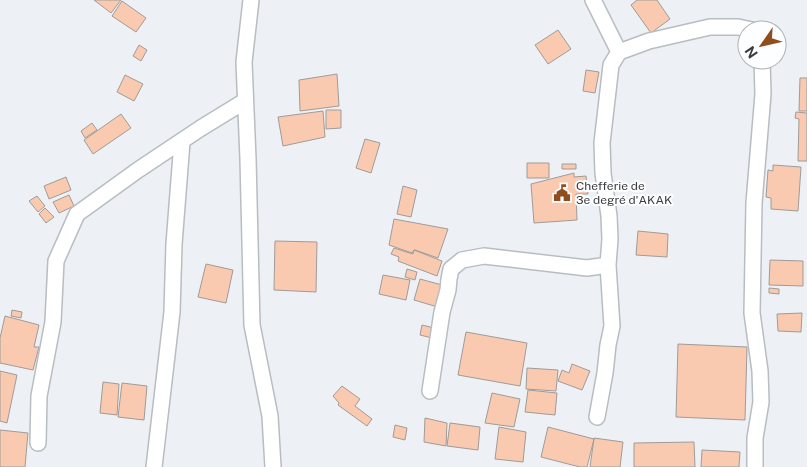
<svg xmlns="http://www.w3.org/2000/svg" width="807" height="467" font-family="'Public Sans',sans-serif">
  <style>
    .building { fill: #f9caaf; stroke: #a09b98 }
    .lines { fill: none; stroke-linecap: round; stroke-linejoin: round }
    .street-casing { stroke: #b8bdc1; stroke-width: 18 }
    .street { stroke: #fff; stroke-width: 15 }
    .labels { text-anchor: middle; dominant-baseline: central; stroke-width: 4; stroke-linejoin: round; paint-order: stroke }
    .poi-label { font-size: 12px; fill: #3b3d3e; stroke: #fdfeff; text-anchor: start }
  </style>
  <rect width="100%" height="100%" fill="#edf1f5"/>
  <path class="building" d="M94 0H121L111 13Z
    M637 0H657L670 19 651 33 631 5Z
    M122 1 146 18 136 32 112 16Z
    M558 30 571 49 548 64 535 45Z
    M139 45 147 50 141 61 133 56Z
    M586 70 599 72 595 93 583 91Z
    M337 74 339 106 300 111 299 80Z
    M125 75 143 84 134 101 117 92Z
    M800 78H807V111H799Z
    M326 110H341V128L326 129Z
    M323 111 325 137 283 146 278 117Z
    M796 112 807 113V161H798L799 119 795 118Z
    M121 114 131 128 93 154 84 140Z
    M92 123 97 130 85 138 81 131Z
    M365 139 380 143 371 173 356 168Z
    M527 163H549V178H527Z
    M562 164H576V169H562Z
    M773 165 801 167 798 211 771 209V198L766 197 768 170 773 171Z
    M574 173V177L586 176 588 194H576L577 220 534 223 531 184Z
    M66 177 71 190 49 199 44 186Z
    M403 186 417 190 411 217 397 214Z
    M69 195 74 206 59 213 53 202Z
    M37 196 45 206 38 212 29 201Z
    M45 208 54 217 46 223 39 214Z
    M394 219 448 229 438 258 415 250H414L412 253 389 245Z
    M638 231 668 234 667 257 636 255Z
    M275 241 317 242 316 292 274 290Z
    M394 248 413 254 414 250 442 261 437 276 398 261 399 257 391 254Z
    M770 260 803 261V286L769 285Z
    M206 264 233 270 226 303 198 297Z
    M407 269 417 272 415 280 405 277Z
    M383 275 410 280 406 300 379 294Z
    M420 279 442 285 441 308 414 300Z
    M769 288 779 289V294L769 293Z
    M12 310 22 312 21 318 11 316Z
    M802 313 801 332 778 331 777 314Z
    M5 316 39 325 34 347H39L33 370 0 363V338Z
    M422 325 434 328 432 338 420 335Z
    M466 332 527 343 520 386 458 375Z
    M678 344 747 347 745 420 676 417Z
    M572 364 590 371 582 390 558 381 562 370 569 373Z
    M527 368 558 370 556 391 526 389Z
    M0 371 17 375 7 423 0 421Z
    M103 382 119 384 117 415 100 413Z
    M122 383 147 386 144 420 118 417Z
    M342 386 360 399 355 406 372 419 367 426 338 405 339 403 333 396Z
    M528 390 557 393 555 415 525 412Z
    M492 393 520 399 514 427 485 423Z
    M425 418 447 423 446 446 424 442Z
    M450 423 480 427 478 450 447 446Z
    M395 425 407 428 405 440 393 437Z
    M499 427 526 432 523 462 495 459Z
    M548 427 594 439 587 467H580L541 457Z
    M0 430 28 433 25 467H0Z
    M594 438 623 442 620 467H590Z
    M694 442 695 467H634V443Z
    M702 450 740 452 739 467H701Z"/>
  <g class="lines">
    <g class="street-casing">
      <path id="street" d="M251 0 244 62 248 159 252 325 270 416 273 467
        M593 0 619 52
        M430 391 442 312 448 290 449 279 451 269 462 260 484 256 587 268 608 265
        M597 417 605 373 608 345 612 326 608 265 610 239 609 216 603 173 602 143 611 65 619 52 649 41 710 27H738L752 30
        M38 443 39 396 53 322 56 261 77 214 138 170 201 128 245 101
        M154 467 172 312 174 244 182 142
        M755 467V438L761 402 760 371 752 313 754 203 763 94 762 60"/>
    </g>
    <use href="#street" class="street"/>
  </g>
  <defs>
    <g id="civic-bare" transform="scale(1.35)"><path d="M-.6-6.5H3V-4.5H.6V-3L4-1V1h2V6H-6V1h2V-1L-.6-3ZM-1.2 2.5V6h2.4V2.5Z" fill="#904d1e" stroke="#fdfeff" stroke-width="2.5" paint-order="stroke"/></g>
  </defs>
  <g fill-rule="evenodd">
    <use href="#civic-bare" x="562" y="193"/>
  </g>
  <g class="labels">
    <g class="poi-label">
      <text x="576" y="186">Chefferie de<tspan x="576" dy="14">3e degré d'AKAK</tspan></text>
    </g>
  </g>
  <g transform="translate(762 45) rotate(236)"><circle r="24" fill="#fdfeff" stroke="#afb1b2"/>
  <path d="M0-4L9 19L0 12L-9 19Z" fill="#904d1e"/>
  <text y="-8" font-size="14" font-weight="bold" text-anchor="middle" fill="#3b3d3e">N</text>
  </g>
</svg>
